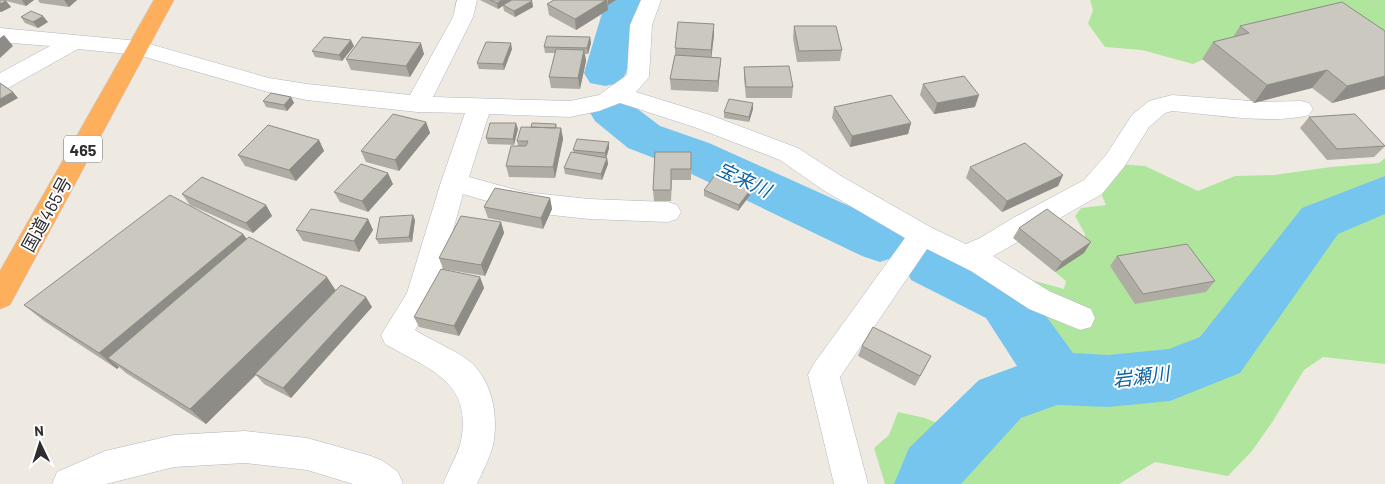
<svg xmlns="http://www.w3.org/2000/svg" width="1385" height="484" font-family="Barlow,'Noto Sans JP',sans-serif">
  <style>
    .green { fill: #b0e59e }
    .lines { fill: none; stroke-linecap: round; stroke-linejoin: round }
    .river { fill: #75c5ef; fill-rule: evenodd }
    .minor-casing { stroke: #b4b5c1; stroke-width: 1 }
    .highway-casing { stroke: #c9c9c9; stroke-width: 1 }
    .minor { fill: #fff; fill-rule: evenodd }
    .highway { fill: #feaf5c; fill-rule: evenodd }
    .wall { fill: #afaca4 }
    .shaded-wall { fill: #8e8c86 }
    .building { fill: #cbc8bf; stroke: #8e8c86 }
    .labels { text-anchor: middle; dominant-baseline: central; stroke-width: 4; stroke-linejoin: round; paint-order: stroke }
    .shield { fill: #fff; stroke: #6d6d6d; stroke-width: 1 }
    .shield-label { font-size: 16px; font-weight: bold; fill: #2e2e2e }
    .street-label { font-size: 18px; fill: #2e2e2e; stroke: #fff }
    .water-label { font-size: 19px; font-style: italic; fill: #0e63a2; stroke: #fff }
  </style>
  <rect width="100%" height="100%" fill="#efeae1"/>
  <path class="green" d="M1090 0H1385V41L1231 47 1193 64 1142 50 1105 47 1088 24 1093 10Z
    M1385 158V364L1323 357 1304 370 1273 421 1252 451 1228 476 1155 462 1119 484H885L874 448 889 435 898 412 925 418 954 430 988 402 1040 392 1069 373 1031 325 995 311 957 287 938 269 962 261 1064 289 1066 281 1055 272 1084 252 1085 234 1075 216 1081 208 1106 205 1100 191 1119 164 1145 166 1198 191 1235 176 1274 175 1331 167 1379 163Z"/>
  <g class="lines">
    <path class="river" d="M606 0H644L626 73 620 83 605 86 590 83 584 73Z
      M611 96 627 101 660 126 709 143 898 228 906 242 898 256 880 262 862 256 677 167 628 148 595 121 589 111 595 101Z
      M1385 176V214L1338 234 1240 373 1170 401 1108 407 1057 405 1021 418 961 484H894L909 448 979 380 1017 366 986 318 911 280 904 265 911 250 930 244 949 250 1024 286 1073 353 1108 355 1169 349 1200 337 1302 208Z"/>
    <g class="minor-casing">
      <path id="minor" d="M457 0H477L473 17 433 97 570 101 599 95 627 75 630 25 641 0H661L652 25 649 77 636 92 710 115 798 148 841 176 932 228 966 244 980 238 1013 218 1084 180 1106 155 1132 115 1149 101 1172 95 1264 102 1301 101 1309 103 1313 109 1309 115C1272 125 1211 114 1172 111L1165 113 1149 127 1124 167 1102 194 993 256 1049 291 1091 309 1095 318 1091 327 1080 330 1029 309 971 271 927 249 840 377 868 484H834L808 375 813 365 905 238 823 190 780 160 694 127 620 103 599 111 570 117 489 114 469 177 524 192 589 199 668 202 677 205 681 212 677 219 668 222 589 219 524 212 463 194 435 296 415 330C431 340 450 348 465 358 492 376 499 415 493 445 490 458 482 472 477 484H443C448 471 456 458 460 445 475 382 430 370 385 344L381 335 407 293 441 182 465 113 417 112 307 100 268 92 138 55 78 49 8 88 0 90V73L50 46 0 42V28L139 41 269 78 307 84 410 95 453 17Z
        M245 431 307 438 371 456 383 461 398 472 403 484H353L307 470 245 463 174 467 106 484H52L57 472 105 451 174 435Z"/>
    </g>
    <g class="highway-casing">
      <path id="highway" d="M154 0H174L10 305 0 309V271Z"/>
    </g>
    <use href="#minor" class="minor"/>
    <use href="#highway" class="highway"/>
  </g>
  <path class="wall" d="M0 0 6 1 5 0H34L26 6 6 1 11 7 1 12H0Z
    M38 0H77L69 7 40 3Z
    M480 0H531L532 1 533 7 515 17 504 11 503 6 498 9Z
    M554 0H616L608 5V4V10L576 30 549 15 547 4Z
    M21 17 48 22 38 28 25 23Z
    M794 26 842 50 840 61 797 62 793 38Z
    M1240 26 1385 89 1332 103 1312 88 1254 103 1202 59 1213 42 1233 37Z
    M714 35 711 57 721 58 720 69 718 92 671 90 670 79 675 55V48Z
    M590 37 591 43 588 54H585L586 61 580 89 551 88 549 77 555 53H545L544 47Z
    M354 46 342 61 315 57 312 51Z
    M512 49 504 70 479 69 477 63Z
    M424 54 410 77 351 70 346 59Z
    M744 67 793 87 792 98H746L744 78Z
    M923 84 975 107 934 114 920 95Z
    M291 97 294 103 287 111 266 107 263 101Z
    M753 103V109L749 122 724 118V112Z
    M834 107 911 123 908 134 850 147 832 118Z
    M1309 117 1385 146 1374 157 1327 160 1300 128Z
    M426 122 430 133 399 171 366 162 361 151Z
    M556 124 557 128H561L563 139 555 178 509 177 506 166 518 146 517 141 531 127Z
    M518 129 514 145 488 144 486 138Z
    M319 140 324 151 296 181 245 166 238 155Z
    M609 148 606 158H607L608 164 602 180 565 174 564 168 574 153 573 150Z
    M655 152H691V180H672L671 201H654L653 190Z
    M970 167 1063 175 1058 186 1002 212 966 178Z
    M393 184 368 212 340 202 334 192Z
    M704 190 750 195 738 211 704 196Z
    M182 194 266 205 272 216 253 233 190 205Z
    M550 198 552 209 543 229 488 218 484 207Z
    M368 219 373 230 359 252 303 241 296 230Z
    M415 220 412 242 379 244 376 239Z
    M501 222 504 233 485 276 443 269 439 258Z
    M1019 228 1084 253 1055 272 1013 238Z
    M243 234 247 239 336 290 372 307 291 398 264 384 256 375 206 424 126 373 119 367 117 369 44 321 24 305Z
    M1117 256 1215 281 1206 292 1135 304 1110 266Z
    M480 277 484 288 459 336 419 327 414 317Z
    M862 346 926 366 915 386 858 356Z"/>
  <path class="shaded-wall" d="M22 0H34L26 6Z
    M64 0H77L69 7Z
    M502 0H512L498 9 497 3Z
    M606 0H607L608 10 576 30 575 19Z
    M608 0H616L608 5Z
    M6 1 11 7 1 12 0 11V4Z
    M532 1 533 7 515 17 514 11Z
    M43 16 48 22 38 28 33 22Z
    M714 24V35L711 61V50Z
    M4 35 13 46 0 58V38Z
    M590 37 591 43 588 54 587 48Z
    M351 40 354 46 342 61 339 55Z
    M421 43 424 54 410 77 406 66Z
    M511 43 512 49 504 70 503 64Z
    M584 50 586 61 580 89 578 78Z
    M721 58 720 69 718 92V81Z
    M1327 70 1312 88 1254 103 1267 85Z
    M1385 76V89L1332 103 1347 86Z
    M13 92 18 98 0 108V99Z
    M979 95 975 107 934 114 937 103Z
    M291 97 294 103 287 111 284 105Z
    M753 103V109L749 122V117Z
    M426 122 430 133 399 171 395 160Z
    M516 123 518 129 514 145 513 139Z
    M911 123 908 134 850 147 852 136Z
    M561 128 563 139 555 178 553 167Z
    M319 140 324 151 296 181 289 170Z
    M609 142V148L606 159 605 153Z
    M607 158 608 164 602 180 601 174Z
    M388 173 393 184 368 212 362 201Z
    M1063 175 1058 186 1002 212 1007 201Z
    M751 189 750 195 738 211 739 205Z
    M550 198 552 209 543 229 541 218Z
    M266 205 272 216 253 233 246 223Z
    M413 215 415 220 412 242 409 237Z
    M368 219 373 230 359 252 354 241Z
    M501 222 504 233 485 276 481 265Z
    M243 234 255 251 108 358 119 367 117 369 99 353Z
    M1091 242 1084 253 1055 272 1062 262Z
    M327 277 338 294 206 424 190 409Z
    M480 277 484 288 459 336 454 326Z
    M366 297 372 307 291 398 283 388Z"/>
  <path class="building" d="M0 0H4L6 1 0 4Z
    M490 0H502L497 3Z
    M512 0H531L532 1 514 11 503 5Z
    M554 0H606L575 19 547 4Z
    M1342 2 1385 31V76L1347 86 1327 70 1267 85 1213 42 1249 33 1240 26Z
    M31 11 43 16 33 22 21 17Z
    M678 22 714 24 711 50 675 48Z
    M794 26H836L842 50 799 51Z
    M547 36 590 37 587 48 544 47Z
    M324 37 351 40 339 55 312 51Z
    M362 37 421 43 406 66 346 59Z
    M486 42 511 43 503 64 477 63Z
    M556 49 584 50 578 78 549 77Z
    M675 55 721 58 718 81 670 79Z
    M789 66 793 87H746L744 67Z
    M964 76 979 95 937 103 923 84Z
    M0 83 13 92 0 99Z
    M271 93 291 97 284 105 263 101Z
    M891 95 911 123 852 136 834 107Z
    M729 99 753 103 749 117 724 112Z
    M393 114 426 122 395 160 361 151Z
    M1355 114 1385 146 1337 149 1309 117Z
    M490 123H516L513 139 486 138Z
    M532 123 556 124 555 128 531 127Z
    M268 125 319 140 289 170 238 155Z
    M521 127 561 128 553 167 506 166 511 146H526L528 141H517Z
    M577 139 609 142 605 153 573 150Z
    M1025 143 1063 175 1007 201 970 167Z
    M571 152 607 158 601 174 564 168Z
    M655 152H691V169H671V190H653Z
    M361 164 388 173 362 201 334 192Z
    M716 174 751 189 739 205 704 190Z
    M202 177 266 205 246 223 182 194Z
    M495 188 550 198 541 218 484 207Z
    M170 195 243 234 99 353 24 305Z
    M311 209 368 219 354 241 296 230Z
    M1047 209 1091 242 1062 262 1019 228Z
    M413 215 409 237 376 239 380 217Z
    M461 216 501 222 481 265 439 258Z
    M249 237 327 277 190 409 108 358Z
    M1187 244 1215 281 1143 294 1117 256Z
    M441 269 480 277 454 326 414 317Z
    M341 285 366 297 283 388 255 374Z
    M873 327 931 356 920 376 862 346Z"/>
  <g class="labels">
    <rect class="shield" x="64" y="135.5" width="38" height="27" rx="4"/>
    <g class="shield-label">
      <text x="83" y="149">465</text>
    </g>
    <g class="street-label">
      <text transform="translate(46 214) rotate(-61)">国道465号</text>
    </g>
    <g class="water-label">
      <text transform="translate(744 179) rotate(25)">宝来川</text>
      <text transform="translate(1141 376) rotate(-7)">岩瀬川</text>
    </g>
  </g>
  <g transform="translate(40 444) rotate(356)" stroke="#ffffff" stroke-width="4" paint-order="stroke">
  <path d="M0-4L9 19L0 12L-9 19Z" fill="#2e2e2e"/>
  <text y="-8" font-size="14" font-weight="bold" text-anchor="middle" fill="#2e2e2e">N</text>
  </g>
</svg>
